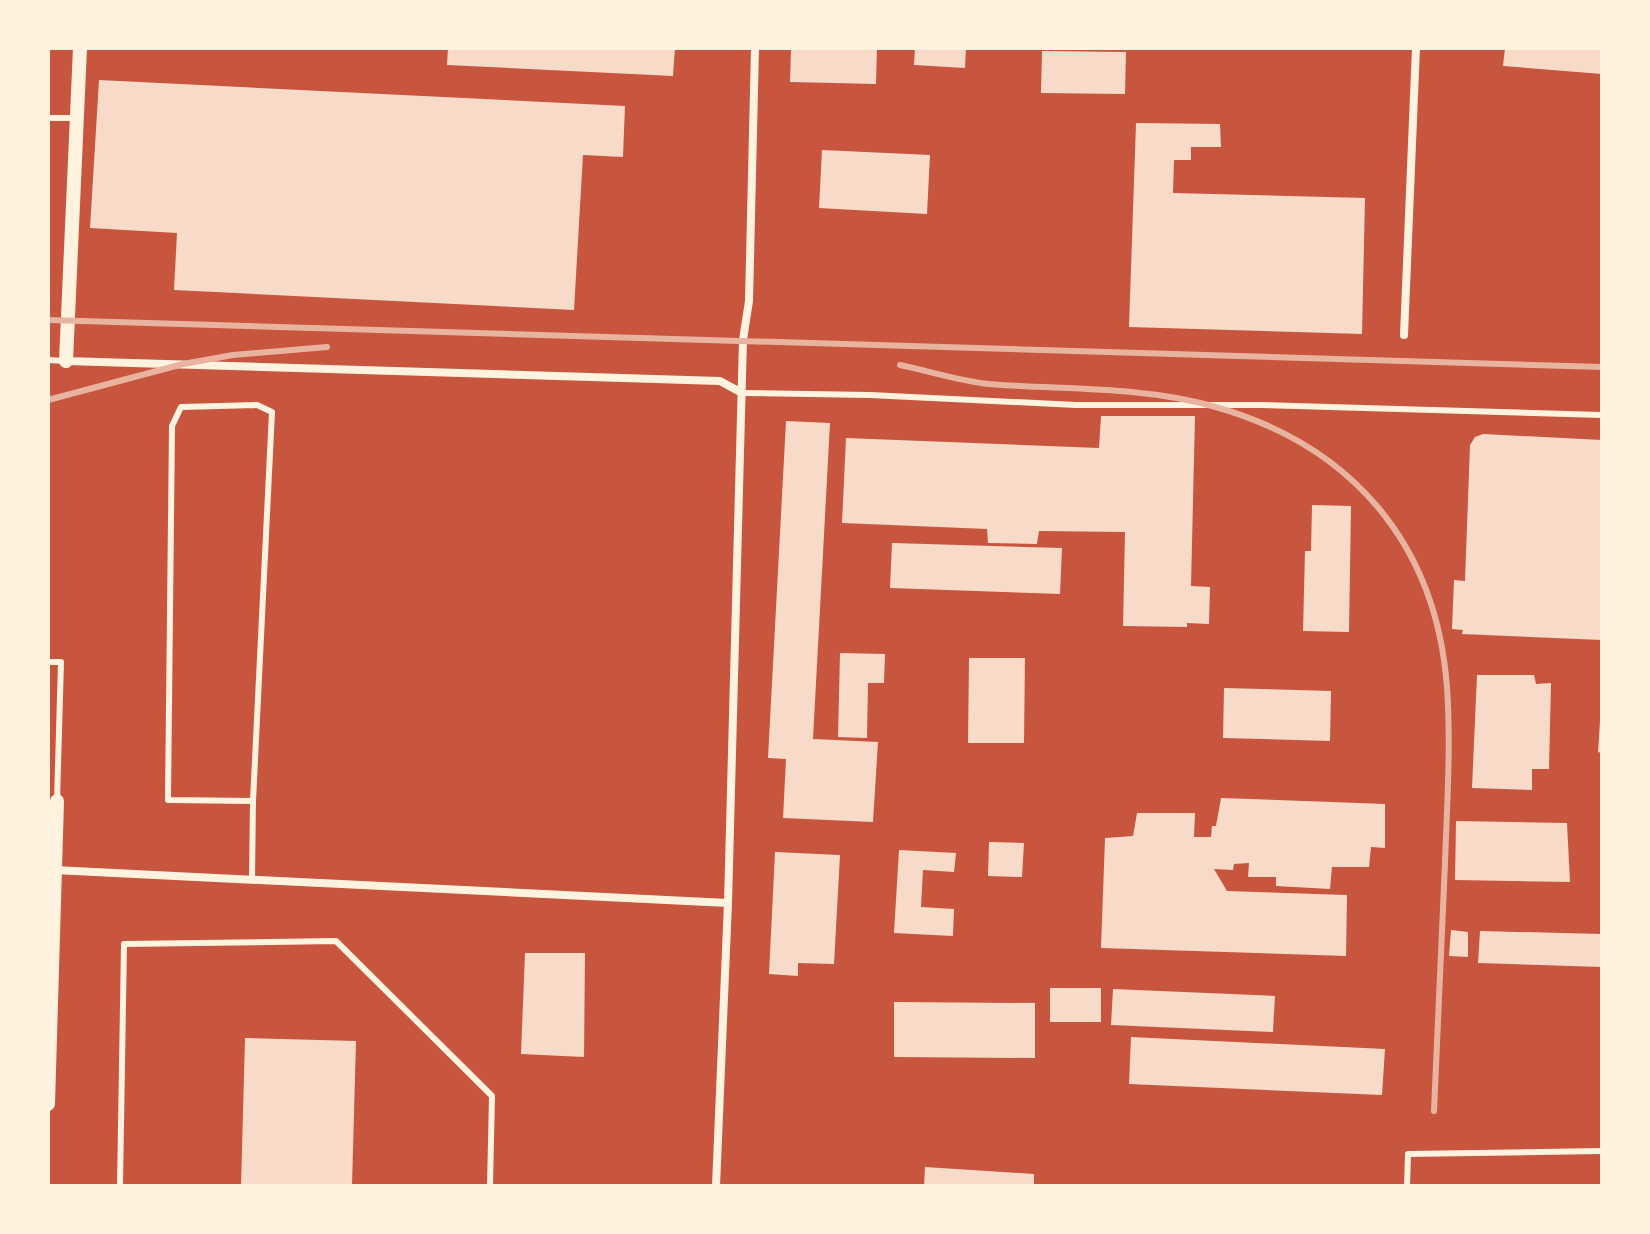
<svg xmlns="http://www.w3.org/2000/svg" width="1650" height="1234" font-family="Commissioner,sans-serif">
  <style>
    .building { fill: #f7dbc8 }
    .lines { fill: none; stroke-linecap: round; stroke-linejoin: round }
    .service { stroke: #fff3e0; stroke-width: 6 }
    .minor { stroke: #fff3e0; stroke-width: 8 }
    .tertiary { stroke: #fff3e0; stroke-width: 14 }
    .rail { stroke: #e9b49f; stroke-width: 6 }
  </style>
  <rect width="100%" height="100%" fill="#c8553d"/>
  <path class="building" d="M448 48H675L673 76 447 65Z
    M791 48H877L876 84 790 82Z
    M915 48H966L965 68 914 65Z
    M1505 48H1602V74L1503 66Z
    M1042 51 1126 52 1125 94 1041 93Z
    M99 80 625 106 623 157 583 155 574 310 174 290 177 233 90 228Z
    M1136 123 1220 124 1221 147H1191V160H1174L1173 193 1365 198 1362 334 1129 327Z
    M822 150 930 155 927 214 819 208Z
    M1101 416H1195L1191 586 1210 587 1209 624 1187 623V627L1123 626 1125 532 1039 531 1037 544 988 543 987 529 842 523 846 438 1099 448Z
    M786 421 830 423 813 739 878 742 873 822 783 818 786 759 768 758Z
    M1483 434 1602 440V640L1462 634 1463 630 1452 629 1454 580 1465 581 1470 445 1475 437Z
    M1312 505 1351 506 1349 632 1303 631 1305 551H1311Z
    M892 543 1062 548 1060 594 890 588Z
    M840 653 885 654 884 683H868L867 738 838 737Z
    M969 658H1025L1024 743H968Z
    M1477 675H1534L1536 684 1551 683 1549 769H1532V790L1472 788Z
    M1224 688 1331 691 1330 741 1223 738Z
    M1600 721H1602V753L1598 752Z
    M1221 798 1385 804V848L1371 847 1369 867H1332L1330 889 1276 886V877H1248L1249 863 1234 864 1233 870 1214 869 1227 891 1347 895 1346 956 1101 948 1105 838 1133 836 1137 813H1195L1194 837H1211L1212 826H1216Z
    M1456 821 1567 823 1570 882 1455 880Z
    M989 842 1024 843 1022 877 988 876Z
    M899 850 956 853 954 872 923 870 921 907 954 909 953 936 894 933Z
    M775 852 840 855 834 964 798 963V976L769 974Z
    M1451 930 1468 932V957L1449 956Z
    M1480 931 1602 934V967L1478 963Z
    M525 953H585L584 1057 521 1054Z
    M1050 988H1101V1022H1050Z
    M1113 989 1275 996 1273 1032 1111 1025Z
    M894 1002 1035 1003V1058L894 1057Z
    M1131 1037 1385 1049 1382 1095 1129 1084Z
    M245 1038 356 1041 352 1186H241Z
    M925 1167 1034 1174V1186H924Z"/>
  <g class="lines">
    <path class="service" d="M48 118H77
      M48 360 66 361
      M742 393 870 395 1076 405H1260L1602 415
      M48 662H61L57 801
      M252 878 253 801 272 412 257 405 181 407 172 426 168 800 253 801
      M120 1186 124 944 336 941 492 1096 490 1186
      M1407 1186 1408 1154 1602 1151"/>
    <path class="minor" d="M1404 335 1416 48
      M66 361 720 381 742 393
      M54 870 728 903
      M716 1186 728 903 743 340 749 301 755 48"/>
    <path class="tertiary" d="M66 361 80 48
      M48 1104 57 801"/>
    <path class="rail" d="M48 320 1602 367
      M900 365C929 371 960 381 989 384 1064 390 1139 386 1212 406 1351 444 1436 543 1447 687 1451 745 1447 805 1445 863 1441 946 1438 1028 1434 1111
      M48 400 183 364 233 355 327 347"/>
  </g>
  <rect width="1650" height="1234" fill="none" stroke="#fff3e0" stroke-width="100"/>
</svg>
